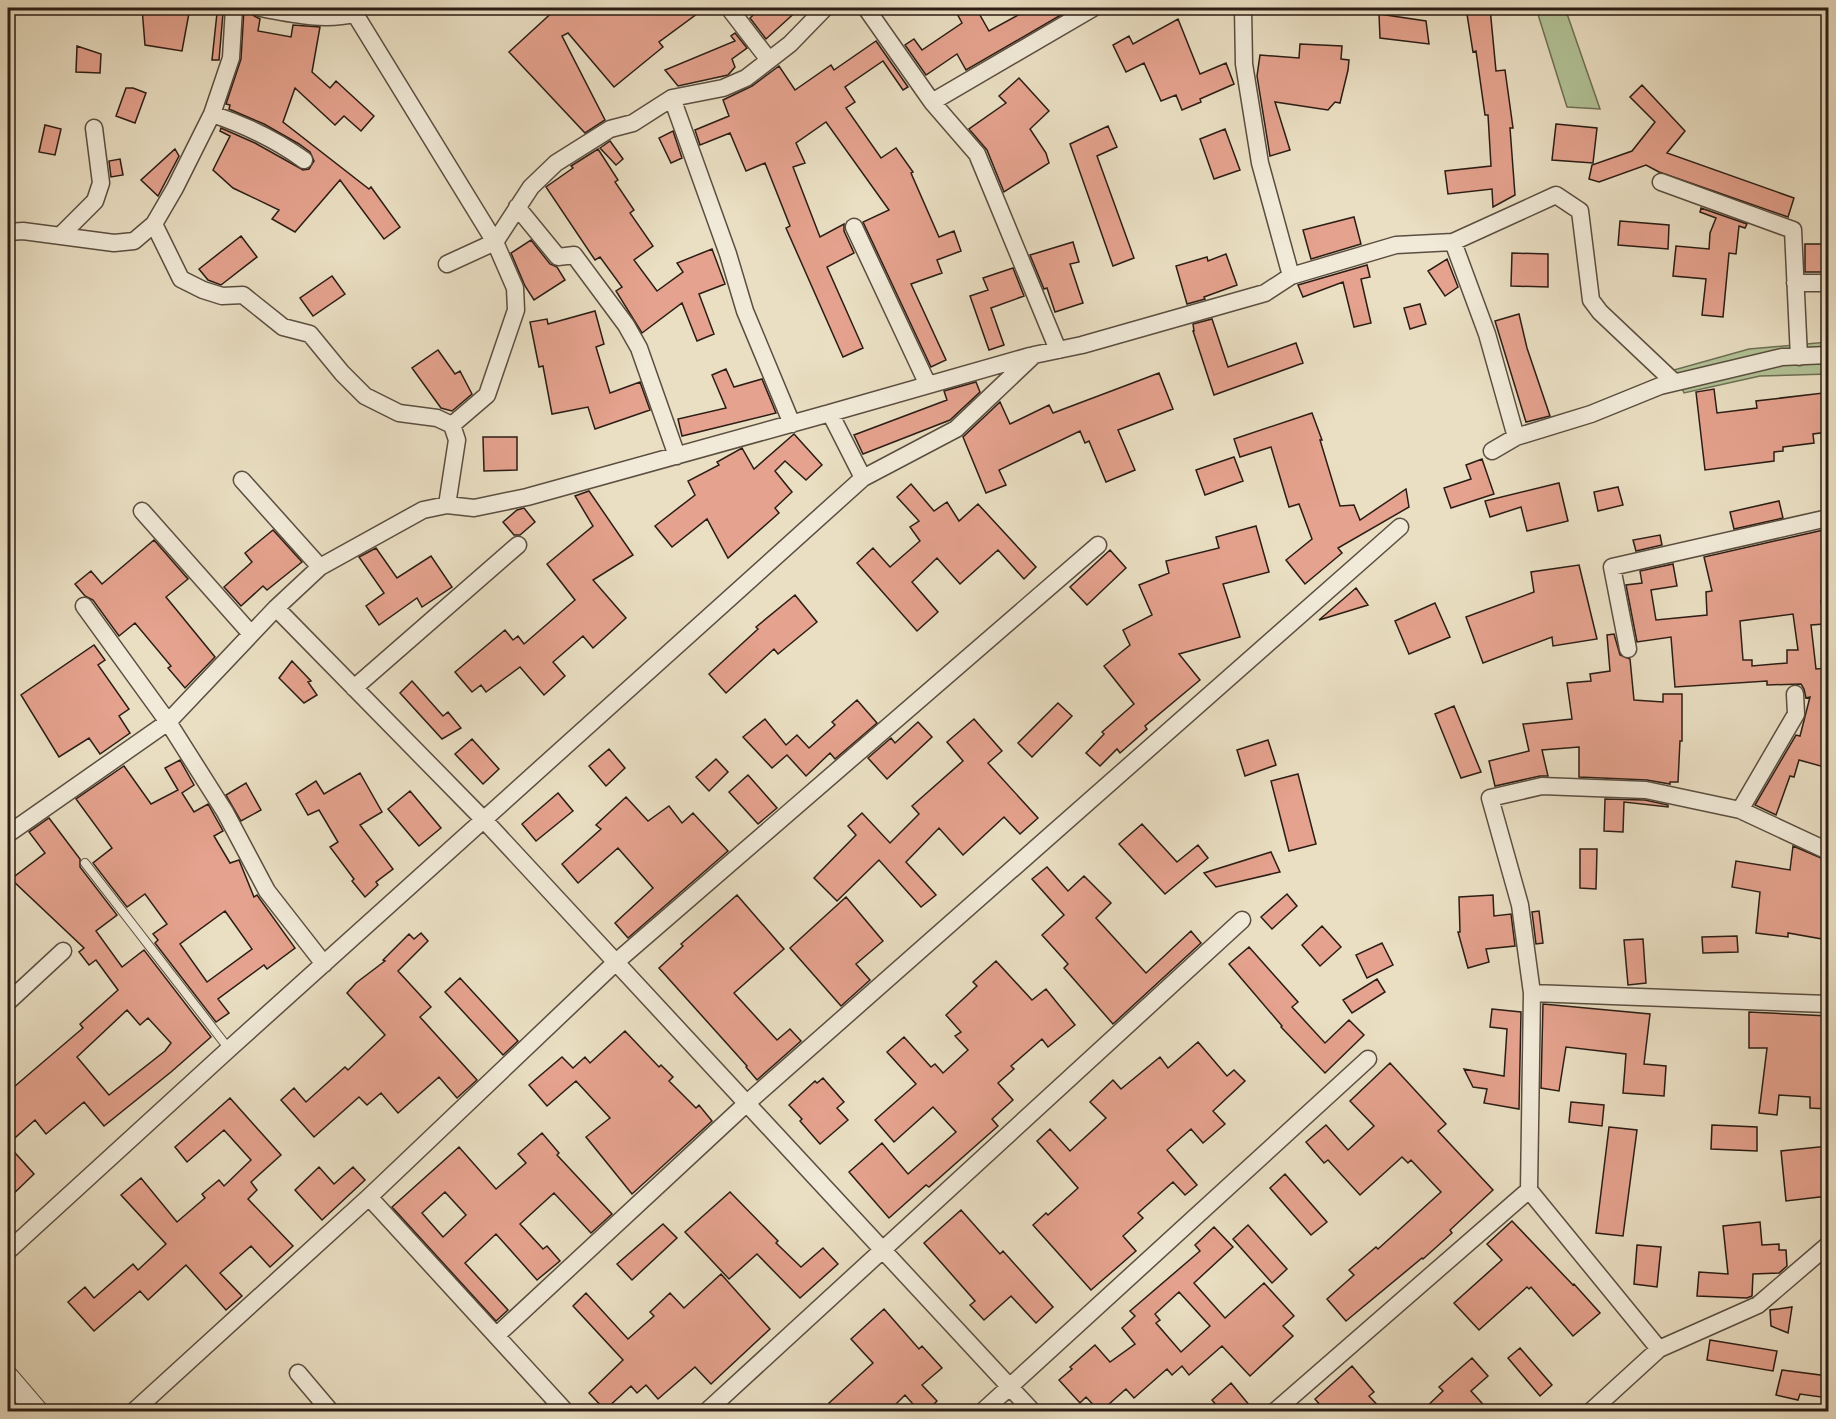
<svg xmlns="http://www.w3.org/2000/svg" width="1836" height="1419" font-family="Alegreya,serif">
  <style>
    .green { fill: #b2c397; stroke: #6e7056; stroke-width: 1.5 }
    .building { fill: #e5a28e; stroke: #2b1d15; stroke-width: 1.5; fill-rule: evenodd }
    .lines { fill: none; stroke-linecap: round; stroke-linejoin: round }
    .service-casing { stroke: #5b4e40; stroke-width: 10 }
    .minor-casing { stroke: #5b4e40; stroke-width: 19 }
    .tertiary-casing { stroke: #5b4e40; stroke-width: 23 }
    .service { stroke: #f1ead8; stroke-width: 8 }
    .minor { stroke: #f1ead8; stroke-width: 16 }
    .tertiary { stroke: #f1ead8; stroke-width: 21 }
  </style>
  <rect width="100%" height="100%" fill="#eadfc3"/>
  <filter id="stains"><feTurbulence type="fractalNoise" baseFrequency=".00333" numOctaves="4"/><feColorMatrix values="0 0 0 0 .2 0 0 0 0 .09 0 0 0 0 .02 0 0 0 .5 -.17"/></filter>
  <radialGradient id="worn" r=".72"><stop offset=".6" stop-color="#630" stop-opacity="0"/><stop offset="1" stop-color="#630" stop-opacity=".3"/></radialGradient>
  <path class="green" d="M1536 8H1565L1600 109 1567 107Z
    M1828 342V374L1760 376 1684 393 1674 370 1749 349Z"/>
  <path class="building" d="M142 8H158L189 13 182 51 145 45Z
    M557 8H705L659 42 663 47 614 87 568 33 562 36 605 120 585 133 509 52Z
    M761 8H800L766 39 750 18Z
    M954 8H976L989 31 1031 8H1057L1061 15 966 70 957 54 926 75 905 45 914 39 922 50 962 23Z
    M1466 8H1490L1496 71 1505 70 1513 128H1510L1515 195 1493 207 1492 189 1448 194 1445 171 1491 166 1488 115H1485L1476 51 1473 52Z
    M244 9 250 10 254 16 260 19 258 31 291 37 293 25 320 27 312 72 330 88 336 81 374 116 361 131 344 116 335 125 295 88 283 122 369 189 371 187 400 227 384 239 340 180 295 232 272 219 279 210 233 188 213 170 230 136 220 131 221 128 255 143 303 170 309 169 314 161 310 152 299 144 264 124 229 109 230 105 226 104 241 59Z
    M217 13H223L219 60H212Z
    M1379 14 1426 21 1429 44 1380 38Z
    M1178 19 1200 74 1226 63 1234 84 1200 99 1201 102 1182 110 1176 95 1161 101 1144 63 1126 72 1113 45 1129 36 1133 44Z
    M735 33 747 48 732 59 735 67 728 75 678 86 665 70 735 41 731 36Z
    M876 41 908 87 903 90 883 61 845 87 855 102 846 108 881 158 896 148 913 172 911 173 939 237 954 231 961 251 937 260 942 273 911 284 946 360 931 367 863 222 889 210 826 122 796 143 805 163 793 167 820 237 844 224V231L854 253 827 267 863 348 843 357 786 228 790 226 765 163 746 171 730 133 700 145 695 130 729 116 723 100 752 86 779 66 795 90 831 65 834 70Z
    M1300 44 1342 46 1341 59 1349 60 1348 70 1340 103 1335 102 1328 110 1275 102 1290 150 1270 156 1257 76 1260 55 1299 58Z
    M77 46 101 54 100 73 76 72Z
    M1019 78 1049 111 1030 129 1046 153 1049 163 1004 192 987 150 969 129 1006 103 999 96Z
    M1642 85 1685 131 1667 153 1794 198 1788 217 1659 172 1646 165 1599 182 1589 179 1592 165 1632 151 1655 122 1630 97Z
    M126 88H133L146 93 135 123 116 116Z
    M1556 124 1597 128 1593 163 1552 160Z
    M45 125 61 129 55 155 39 152Z
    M1108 126 1117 147 1097 156 1134 258 1113 266 1070 144Z
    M1225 129 1240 170 1214 179 1200 139Z
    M673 131 682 158 671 163 659 138Z
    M610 141 623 159 616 165 600 148Z
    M175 149 179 156 158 196 141 180Z
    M598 149 618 180 615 182 634 210 630 213 653 246 634 260 657 291 683 272 677 263 712 249 725 284 699 294 714 334 697 341 682 303 642 333 616 291 622 287 600 257 595 260 546 187 573 168 571 166Z
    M120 159 123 175 111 177 109 161Z
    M1701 208 1747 224 1745 228 1739 226 1736 254 1729 253 1723 317 1702 315 1706 279 1673 276 1676 246 1709 249 1710 233 1716 218 1700 212Z
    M1354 217 1361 244 1311 259 1303 230Z
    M1620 221 1669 225 1668 249 1618 245Z
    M241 236 257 257 221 285 208 280 199 269Z
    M531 240 550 264 557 267 565 280 534 300 525 286 511 253Z
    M1073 242 1079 262 1070 264 1083 303 1055 312 1047 288 1044 289 1030 255Z
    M1805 244H1824V272H1805Z
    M1512 253 1548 254V287L1511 286Z
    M1226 254 1237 285 1204 297 1205 299 1187 304 1176 266 1207 257 1208 261Z
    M1447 259 1458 287 1445 296 1428 271Z
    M1367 265 1370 277 1361 279 1371 323 1354 327 1343 282 1303 297 1298 285Z
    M1013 268 1024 296 991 308 1004 345 989 350 970 296 988 290 983 278Z
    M332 276 345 294 313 316 300 298Z
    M1420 304 1426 324 1410 329 1404 308Z
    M595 311 604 344 596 347 610 393 640 382 650 410 595 429 588 407 552 414 543 366 539 367 530 322 547 319 548 324Z
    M1519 314 1527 348 1550 416 1526 422 1495 321Z
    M1212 319 1228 367 1296 343 1303 363 1214 395 1193 331H1194L1193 324Z
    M438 350 455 374 460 371 472 394 452 411 441 408 412 368Z
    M726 369 734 387 762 379 776 413 682 436 678 419 726 408 712 375Z
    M1159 373 1173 409 1118 430 1135 470 1106 482 1089 441 1085 443 1080 431 999 470 1006 485 986 493 963 437 1000 402 1010 424 1049 405 1053 413Z
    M976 382 980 392 950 420 863 454 854 435 947 400 944 391Z
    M1714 389 1717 413 1757 408 1756 401 1823 393 1824 405 1828 404V432L1813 434 1814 443 1783 447V451L1774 452V461L1705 470 1696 392Z
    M1312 413 1322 440H1320L1340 506 1354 505 1360 520 1406 489 1409 507 1338 548 1342 553 1305 584 1286 560 1312 539 1299 504 1289 507 1271 447 1240 457 1234 439Z
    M794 434 822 465 806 480 785 461 775 471 792 492 775 508 779 513 728 558 707 519 672 547 655 526 695 495 688 481 719 465 717 462 742 448 754 469Z
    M483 437H517V470L484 471Z
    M1234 457 1243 481 1205 495 1196 470Z
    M1482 459 1494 494 1451 508 1444 488 1471 479 1466 465Z
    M1559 483 1568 521 1527 531 1521 507 1490 517 1485 501Z
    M911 484 934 511 947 502 959 521 978 504 1036 567 1024 579 998 550 960 584 937 558 912 582 938 612 917 631 857 563 873 548 890 567 920 541 910 527 919 521 897 497Z
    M1618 487 1623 505 1598 511 1594 492Z
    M589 491 633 555 593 580 626 618 593 648 583 636 553 662 565 676 544 695 520 667 486 692 481 685 472 692 455 672 505 630 513 640 518 636 524 644 575 600 547 564 593 526 575 496Z
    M1779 501 1783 518 1734 529 1730 512Z
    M524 508 535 522 520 535H514L503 522 517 510Z
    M1256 526 1269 572 1223 584 1240 637 1179 654 1200 680 1145 726 1147 729 1120 753 1117 749 1100 766 1086 753 1104 734 1102 732 1134 704 1104 666 1130 645 1123 630 1152 615 1139 585 1169 573 1166 561 1219 548 1216 537Z
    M1828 529V547L1822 546 1827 600 1821 601 1824 624 1811 625 1816 669 1828 668V768L1799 760 1794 777 1790 776 1776 815 1755 805 1796 735 1800 736 1810 697 1806 698 1804 689 1801 684 1767 685V681L1675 687 1671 637 1637 642 1626 585 1642 583 1640 571 1673 564 1677 586 1651 590 1656 620 1707 615 1706 592 1712 591 1704 557ZM1793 614 1798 650H1787V663L1752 666V660H1743L1740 621Z
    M273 530 302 562 267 590 263 586 241 606 224 587 252 562 245 553Z
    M1660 535 1662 545 1636 551 1633 540Z
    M154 540 188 579 166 597 215 657 185 688 168 668 171 666 135 623 119 636 93 600 85 596 75 584 91 571 102 584Z
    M376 548 397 578 431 556 452 587 422 607 417 598 379 625 366 606 384 593 359 557Z
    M1110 550 1126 568 1087 605 1070 587Z
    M1579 565 1597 639 1553 646 1552 637 1483 663 1466 617 1534 592 1531 572Z
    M1356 588 1368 605 1319 620Z
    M795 595 817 622 778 654 774 649 726 693 709 674 758 629 756 627Z
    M1435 603 1450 637 1409 654 1395 621Z
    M1614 634 1620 655 1630 659 1634 700 1663 702V694H1682V741H1680L1678 782H1670V784L1647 780 1579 777V747L1542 750 1548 776H1540L1495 786 1489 761 1529 751 1523 724 1572 719 1567 683 1591 681 1590 674 1610 671 1607 635Z
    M94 645 105 660 98 665 129 709 119 716 130 733 100 754 89 738 59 757 21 695Z
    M292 661 311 681 308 682 317 695 304 703 279 678Z
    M412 681 443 716 448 712 461 728 442 739 400 693Z
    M857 700 877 723 835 759 830 753 806 776 787 755 772 768 743 737 765 719 786 745 797 735 809 748 835 725 832 722Z
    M1058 703 1072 716 1032 757 1018 743Z
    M1454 706 1481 772 1461 778 1435 714Z
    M974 719 1002 751 988 763 1038 818 1020 834 1004 817 963 855 939 828 906 862 936 895 921 907 879 860 837 901 814 878 856 835 848 826 862 813 890 843 919 814 912 806 963 761 947 742Z
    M918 722 932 737 887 779 868 758 891 738 895 743Z
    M472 739 499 769 483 784 455 754Z
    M1268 740 1276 765 1245 776 1237 750Z
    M609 749 625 768 606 786 589 766Z
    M716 759 728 772 709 791 696 777Z
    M180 760 194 785 182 793 194 812 208 804 223 831 214 836 230 863 239 860 254 897 257 895 295 948 267 969 264 965 218 999 229 1013 216 1022 155 943 158 940 153 934 167 924 145 894 127 907 93 863 112 848 76 799 124 766 151 804 178 790 165 768ZM225 911 252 949 207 982 180 944Z
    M360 773 382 812 360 825 393 869 376 882 378 885 365 897 352 881 354 879 330 847 338 842 319 810 308 815 296 794 316 781 324 794Z
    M1298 774 1316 844 1289 851 1271 781Z
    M748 775 777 808 758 824 729 792Z
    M246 783 261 810 241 821 226 795Z
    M410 791 441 828 419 846 388 809Z
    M558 793 573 811 536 841 522 824Z
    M626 797 648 821 669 806 682 823 693 813 728 851 628 938 615 923 653 888 618 848 578 883 562 864 601 829 596 825Z
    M1605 799 1645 800 1668 805V807L1624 802 1623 832 1604 831Z
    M49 818 80 859V867L117 915 96 931 122 967 144 950 211 1037 171 1072 104 1126 84 1102 46 1134 35 1120 8 1144V1092L83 1028 80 1024 118 990 96 960 89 965 79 952 84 948 11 879 45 853 29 832ZM127 1010 140 1025 148 1018 171 1043 165 1051 109 1095 77 1057Z
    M1142 824 1177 862 1198 845 1208 858 1165 894 1119 844Z
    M1793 846 1828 861V940L1788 933V937L1756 933 1760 892 1732 887 1736 861 1790 870Z
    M1580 849H1597L1596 889 1580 888Z
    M1271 852 1280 872 1216 887 1204 873Z
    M1047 867 1068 891 1084 876 1111 903 1096 918 1146 973 1191 931 1201 943 1113 1024 1064 968 1068 964 1042 935 1064 915 1032 879Z
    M1287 894 1297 906 1272 929 1261 917Z
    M737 895 784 949 734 993 777 1040 790 1029 801 1041 757 1080 746 1067 747 1066 659 968 683 946 681 944Z
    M1493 895 1494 916 1511 914 1515 946 1486 949 1489 962 1468 968 1458 932H1460L1459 897Z
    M846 897 883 941 856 964 870 980 841 1006 790 948Z
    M1539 911 1543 943 1536 944 1532 912Z
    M1322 926 1341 947 1320 966 1302 945Z
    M421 933 428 941 398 971 431 1007 420 1017 477 1080 457 1098 439 1077 398 1113 381 1093 367 1105 359 1097 314 1137 281 1100 294 1088 306 1102 345 1067 348 1070 385 1035 347 993 356 983 385 961 383 960 409 934 414 939Z
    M1737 936 1738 952 1703 953 1702 937Z
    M1643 939 1646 983 1628 985 1624 940Z
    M1382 943 1393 965 1367 978 1356 955Z
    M1249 947 1298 1002 1292 1007 1325 1043 1349 1020 1364 1035 1325 1073 1281 1027 1282 1026 1229 964Z
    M996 961 1032 1000 1046 989 1075 1025 1048 1047 1042 1039 1011 1066 1014 1069 998 1083 1013 1100 992 1119 998 1126 929 1187 926 1185 889 1218 849 1172 882 1143 908 1174 956 1132 933 1107 894 1142 875 1120 916 1084 887 1052 904 1037 931 1067 935 1064 943 1073 968 1050 955 1036 961 1032 946 1015 977 986 973 982Z
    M460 978 518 1041 503 1055 445 992Z
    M1377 979 1385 992 1352 1013 1343 1000Z
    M1543 1004 1650 1014 1644 1064 1666 1066 1664 1096 1623 1093 1626 1054 1566 1047 1559 1091 1541 1088Z
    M1492 1009 1521 1012 1519 1109 1484 1103 1487 1089 1473 1087 1464 1069 1504 1076 1507 1029 1490 1027Z
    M1749 1012 1828 1016V1109L1810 1108V1097L1779 1095 1777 1115 1759 1113 1767 1048H1749Z
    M625 1031 659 1067 661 1065 673 1077 669 1081 696 1108 699 1105 712 1121 632 1194 586 1137 610 1118 576 1081 547 1106 529 1085 562 1057 573 1068 585 1057 590 1063Z
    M1198 1042 1227 1076 1234 1070 1245 1081 1213 1111 1225 1124 1203 1143 1191 1129 1167 1150 1197 1185 1185 1195 1173 1182 1138 1213 1143 1218 1123 1236 1136 1251 1091 1290 1033 1225 1046 1213 1048 1215 1078 1188 1037 1141 1050 1129 1070 1151 1106 1118 1090 1102 1113 1080 1121 1089 1160 1057 1168 1068Z
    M1390 1063 1446 1124 1438 1131 1493 1190 1450 1230 1452 1233 1423 1259 1422 1258 1346 1321 1327 1299 1354 1275 1349 1270 1376 1247 1378 1249 1441 1192 1411 1160 1408 1163 1402 1157 1360 1195 1328 1160 1324 1163 1306 1142 1326 1125 1348 1150 1374 1126 1350 1101Z
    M823 1078 844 1102 837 1108 848 1120 820 1144 800 1121 802 1119 789 1105 815 1081 817 1083Z
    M230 1098 281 1155 251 1182 257 1190 248 1199 293 1246 270 1267 251 1246 220 1273 242 1296 226 1310 186 1265 148 1300 140 1291 94 1331 68 1302 85 1287 94 1298 133 1264 138 1270 166 1244 121 1195 141 1178 177 1222 205 1198 202 1194 219 1180 224 1186 251 1160 224 1130 187 1162 175 1147Z
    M1571 1102 1604 1105 1602 1126 1569 1122Z
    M1712 1125 1757 1127V1151L1711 1149Z
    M1609 1127 1637 1130 1623 1236 1596 1233Z
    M542 1133 559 1153 557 1155 612 1214 591 1233 554 1193 520 1224 543 1249 547 1246 560 1261 537 1280 496 1234 465 1263 508 1310 496 1321 392 1207 459 1147 496 1189 526 1163 518 1154ZM445 1192 466 1215 443 1237 422 1213Z
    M8 1145 34 1174 8 1199Z
    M1828 1146V1196L1786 1201 1781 1151Z
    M319 1167 334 1184 353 1167 365 1180 322 1220 295 1190Z
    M1285 1174 1327 1222 1311 1235 1270 1188Z
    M730 1192 778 1241 776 1243 801 1267 823 1248 838 1264 800 1298 757 1254 729 1279 685 1232Z
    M961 1210 1000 1254 1003 1251 1053 1307 1036 1323 1011 1296 984 1320 970 1305 975 1301 924 1243Z
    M1512 1221 1573 1285 1574 1284 1600 1313 1573 1336 1531 1287 1529 1289 1527 1287 1479 1330 1454 1303 1502 1260 1487 1244Z
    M1760 1222 1762 1245 1779 1244V1250H1786L1787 1266 1779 1273 1753 1274 1752 1296 1747 1298 1697 1296 1699 1272 1728 1274 1723 1226Z
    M663 1224 677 1238 632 1280 617 1264Z
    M1248 1225 1287 1269 1272 1283 1233 1239Z
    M1214 1227 1233 1247 1194 1283 1225 1318 1264 1283 1294 1316 1283 1326 1293 1336 1250 1376 1222 1346 1189 1375 1182 1366 1172 1375 1167 1369 1134 1398 1126 1389 1100 1412 1086 1397 1080 1403 1059 1380 1072 1369 1070 1367 1095 1345 1110 1362 1135 1344 1122 1328 1135 1316 1130 1311 1200 1251 1195 1245ZM1179 1292 1210 1326 1181 1352 1156 1323 1160 1320 1155 1314Z
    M1637 1245 1661 1247 1657 1287 1634 1284Z
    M721 1274 770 1329 711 1384 695 1367 658 1399 646 1385 637 1393 631 1386 605 1410 589 1393 623 1360 573 1306 586 1293 628 1339 654 1316 650 1312 670 1293 684 1308Z
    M1792 1307 1788 1333 1771 1326 1770 1310Z
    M884 1309 919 1349 922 1346 942 1368 922 1385 937 1401 926 1412H920L905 1395 888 1412H837L829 1403 873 1363 851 1339Z
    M1710 1340 1777 1351 1773 1371 1707 1360Z
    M1520 1348 1552 1385 1540 1396 1508 1358Z
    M1472 1358 1488 1376 1471 1391 1490 1412H1421L1443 1391 1439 1387Z
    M1352 1366 1374 1392 1369 1396 1384 1412H1326L1315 1399Z
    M1782 1370 1828 1376V1398L1800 1394 1798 1400 1776 1395Z
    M1231 1383 1255 1412H1222L1212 1400Z"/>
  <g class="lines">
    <g class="service-casing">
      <path id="service" d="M85 863 229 1049"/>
    </g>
    <g class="minor-casing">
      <path id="minor" d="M260 8C292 14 323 21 355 14L495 242 515 288 516 310 487 395 452 425
        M729 8 769 60
        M866 8 932 102 977 154 1058 350
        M1243 8 1244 64 1260 163 1291 276 1396 245 1453 242 1487 334 1516 437
        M672 98 728 254 745 311 792 424
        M932 102 1093 8
        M212 114C245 125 275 139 304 160
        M1661 182 1793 230 1799 357
        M517 207 558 257 574 255 626 325 639 348 677 456
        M154 224 181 279 203 290 222 296 243 295 283 327 310 334 342 373 365 396 399 413 437 418 452 425 457 440 447 505
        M854 227 928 385
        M8 232 23 231 114 243 134 241 154 224 175 188 212 114 231 58 234 8
        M60 236 95 201 101 183 94 128
        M1453 242 1556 195 1580 211 1591 300 1600 312 1674 382
        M447 264 495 242 531 187 556 163 610 129 633 123 672 98 723 88 746 78 790 44 825 8
        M1795 283H1828
        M1492 451 1516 437 1591 414 1660 386 1782 357 1828 355
        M863 478 830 413 1030 356
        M242 480 320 567
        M142 511 251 634
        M84 606 168 722 225 812 267 891 324 964
        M276 608 484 820 1033 1412
        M1628 649 1612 567 1828 518
        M354 688 518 545
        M1740 810 1796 714 1795 694
        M8 834 168 722 276 608 320 567 423 510 447 505 474 508 527 497 830 413
        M1532 993 1520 905 1490 798 1542 786 1646 790 1740 810 1828 851
        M8 1002 63 951
        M369 1197 566 1412
        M8 1251 229 1049 863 478 956 429 1034 355 1082 345 1265 293 1291 276
        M497 1335 747 1103 1400 527
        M1659 1349 1529 1190 1532 993 1828 1004
        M298 1373 331 1412
        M133 1412 369 1197 616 962 1098 545
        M706 1412 1242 920
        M982 1412 1368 1059
        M1274 1412 1529 1190
        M1590 1412 1659 1349 1758 1305 1828 1245"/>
    </g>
    <g class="tertiary-casing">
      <path id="tertiary" d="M8 1377 38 1412"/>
    </g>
    <use href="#service" class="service"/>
    <use href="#minor" class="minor"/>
    <use href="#tertiary" class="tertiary"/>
  </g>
  <rect width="1836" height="1419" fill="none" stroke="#eadfc3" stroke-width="30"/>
  <rect x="9" y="9" width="1818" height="1401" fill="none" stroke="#2b1d15" stroke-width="3"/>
  <rect x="15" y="15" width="1806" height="1389" fill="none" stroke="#2b1d15" stroke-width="1.5"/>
  <rect width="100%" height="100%" filter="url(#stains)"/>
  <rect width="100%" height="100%" fill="url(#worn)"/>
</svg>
